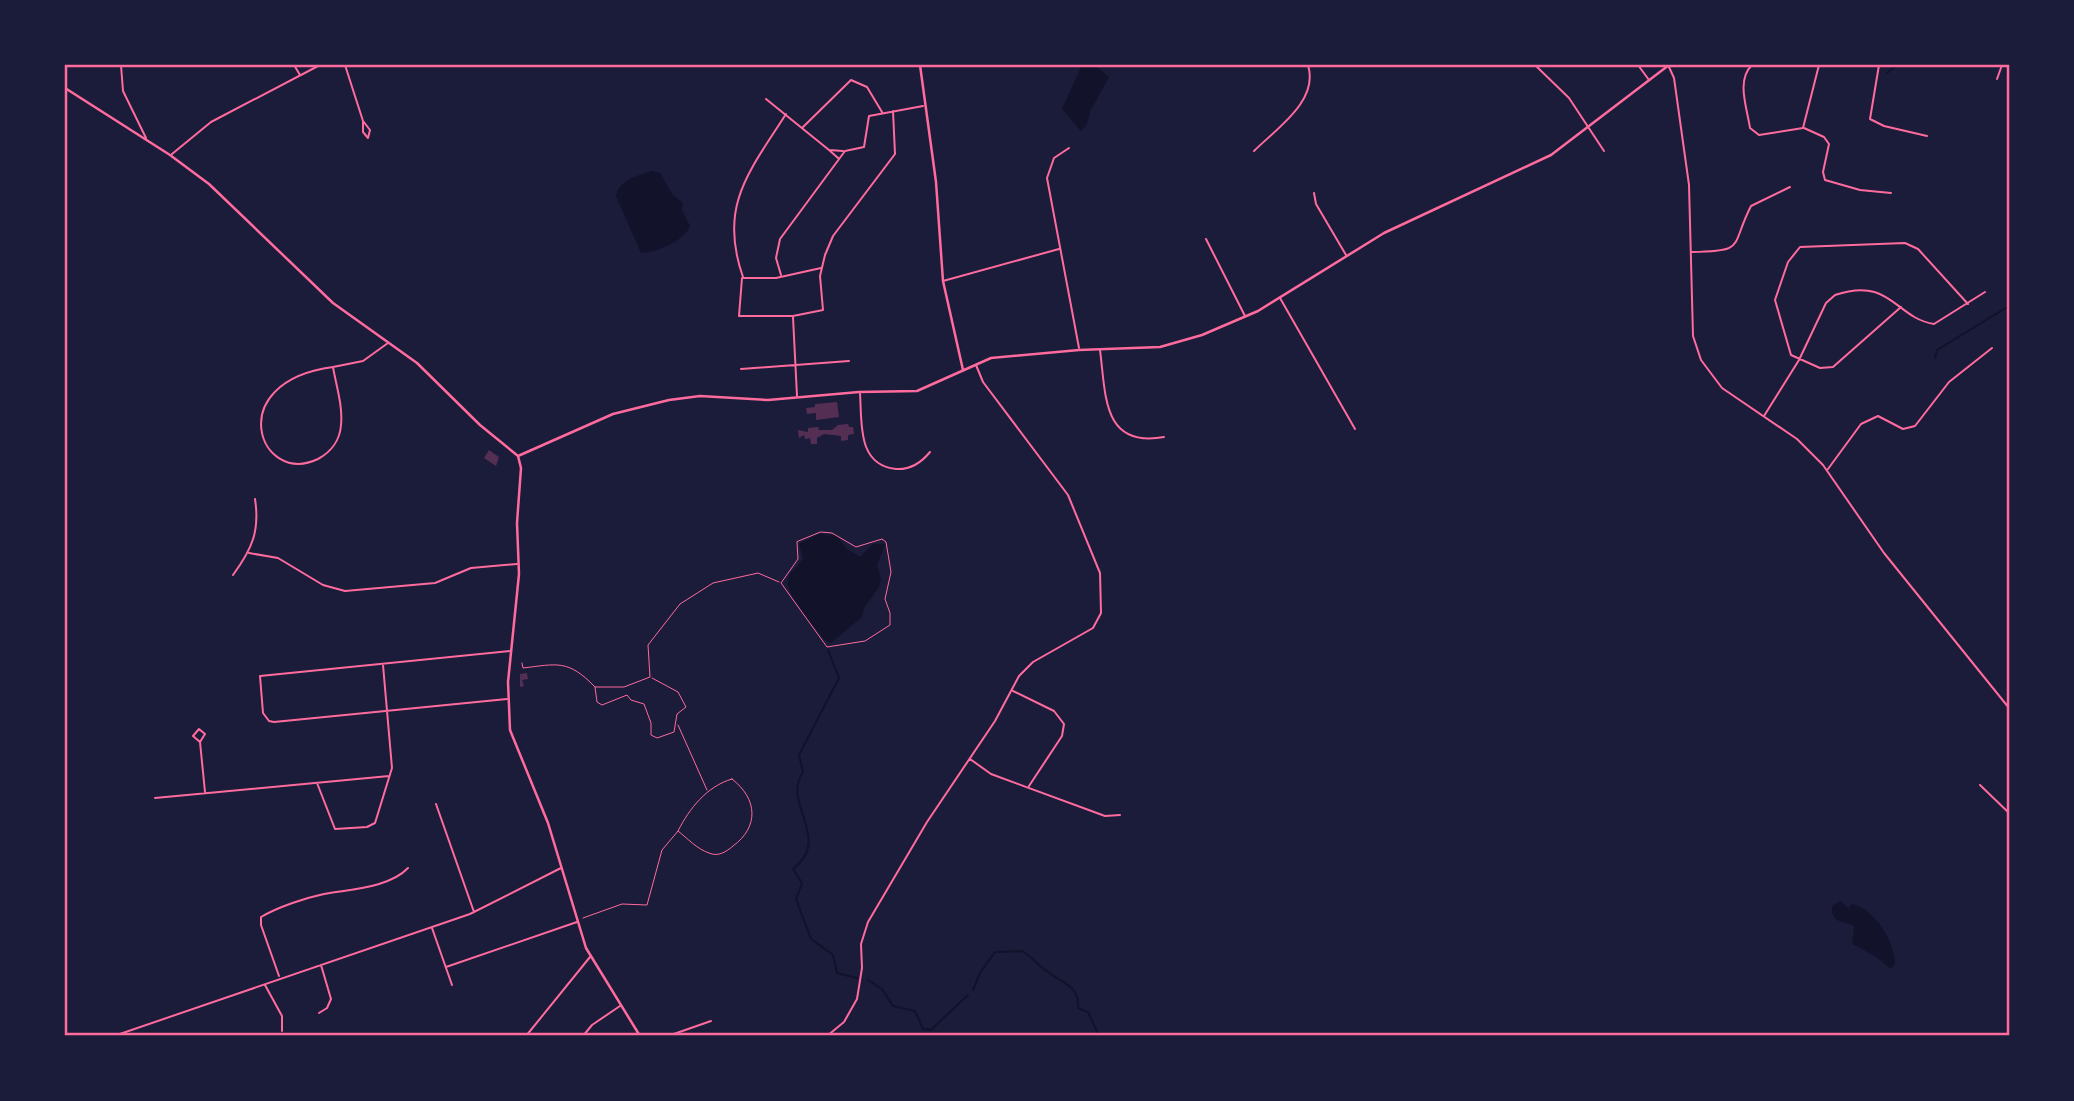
<svg xmlns="http://www.w3.org/2000/svg" width="2074" height="1101" font-family="'Libre Baskerville',serif">
  <style>
    .water { fill: #12122b }
    .lines { fill: none; stroke-linecap: round; stroke-linejoin: round }
    .stream { stroke: #12122b; stroke-width: 2 }
    .building { fill: #542f53 }
    .path { stroke: #ff6b9d; stroke-width: 1 }
    .minor { stroke: #ff6b9d; stroke-width: 2 }
    .tertiary { stroke: #ff6b9d; stroke-width: 2.5 }
    .secondary { stroke: #ff6b9d; stroke-width: 2.5 }
    .neatline { fill: none; stroke: #ff6b9d; stroke-width: 2.5 }
  </style>
  <rect width="100%" height="100%" fill="#1b1b3a"/>
  <path class="water" d="M1082 65H1094L1109 77 1091 110 1086 126 1081 131 1062 109Z
    M652 171 660 173 673 195 683 203 682 210 690 226C684 241 656 253 641 253L616 196C619 179 638 176 652 171Z
    M819 534 836 535 847 549 860 557 873 544H885L877 565 881 579 879 587 864 608 862 617 831 643 824 639C815 627 781 591 789 576 792 570 799 566 803 558L799 544Z
    M1840 901 1848 908 1852 904C1876 910 1894 941 1895 964L1891 969 1875 956 1852 944 1854 926C1841 920 1831 923 1832 906Z"/>
  <g class="lines">
    <path class="stream" d="M1887 73 1897 65
      M1935 358 1937 350 2009 306
      M828 650 839 678 799 755 803 772C781 804 833 838 793 869L802 883 796 899 811 939 833 955 837 973 857 978
      M868 980 882 989 893 1006 915 1011 923 1029 931 1030 968 995
      M973 990 980 973 995 952 1022 951C1032 957 1038 965 1048 972 1062 983 1080 986 1078 1008L1088 1012 1099 1036"/>
  </g>
  <path class="building" d="M837 402 839 417 816 420V413L807 414 806 408 815 407V404Z
    M848 424 849 427H853L854 434 848 435V440L841 441V436L824 434 817 438V444H811L810 438 805 439 804 435 799 438 798 430 808 432V428L818 427 819 430H832L838 425Z
    M489 450 499 457 496 466 484 458Z
    M527 673 528 679 522 680 524 686 520 687V674Z"/>
  <g class="lines">
    <path class="path" d="M821 532 832 533 856 547 882 539 886 542 891 572 885 599 890 613V625L865 641 827 647 781 583 798 559 797 542Z
      M522 663 523 668C557 664 568 659 595 687H624L650 677 648 645 680 604 713 583 758 573 779 582
      M595 687 597 702 602 705 627 695 631 700 644 704 651 723V735L657 738 674 732 677 714 686 707 678 692 652 678
      M678 725 707 790
      M732 779C758 799 759 827 733 846 726 852 718 857 709 853 697 849 687 838 678 831 689 809 707 786 732 779Z
      M583 918 622 904 647 905 662 850 678 831"/>
    <path class="minor" d="M121 65 123 91 146 138
      M294 65 300 75
      M345 65 363 121 370 130 368 138 363 132V121
      M1535 65 1569 98 1604 151
      M1638 65 1649 80
      M1752 65C1736 80 1747 108 1750 128L1759 135 1803 128 1819 65
      M1879 65 1870 119 1884 126 1927 136
      M1669 67 1674 78 1689 185 1693 336 1701 360 1722 388 1797 439 1823 465 1884 553 2009 708
      M1997 79 2002 65
      M766 99 829 150
      M802 128 851 80 867 87 882 112
      M1804 128 1824 137 1829 144 1823 172 1825 180 1860 190 1891 193
      M1069 148 1054 158 1047 178 1079 348
      M1254 151C1277 128 1319 101 1308 65
      M172 154 211 122 320 65
      M838 158 829 150 843 151
      M1314 193 1316 204 1346 255
      M1206 239 1245 316
      M1692 252C1747 251 1730 247 1751 206L1790 187
      M821 268 776 278H742L739 316H793L823 310 820 276 825 255 833 236 895 154 893 111
      M781 275 776 258 780 239 845 151 864 147 869 116 923 106
      M743 277C718 206 749 172 786 114
      M943 281 1059 249
      M1280 298 1355 429
      M1901 307 1833 367 1820 368 1791 355 1775 300 1788 262 1800 247 1905 243 1918 249 1968 304
      M793 317 797 396
      M1100 350C1106 395 1102 448 1164 437
      M333 367C221 382 259 487 318 459 331 452 340 440 341 425 343 406 336 385 333 367L363 361 388 343
      M741 369 849 361
      M860 393C862 423 857 465 896 469 911 470 921 463 930 452
      M1764 416 1799 360 1826 303 1835 295C1891 276 1895 318 1934 324L1985 292
      M1828 469 1861 424 1878 416 1903 429 1915 426 1949 382 1992 348
      M249 553 278 558 323 585 345 591 435 583 471 568 517 564
      M233 575C252 549 260 531 255 499
      M1013 691 1054 711 1064 724 1062 736 1029 786
      M507 699 274 722 269 721 263 713 260 676 511 651
      M200 742 193 736 199 729 205 734 200 742 205 792
      M970 759 991 774 1105 816 1120 815
      M317 783 335 829 367 827 375 823 392 768 383 665
      M1980 785 2009 813
      M155 798 389 776
      M436 804 474 912
      M432 928 452 985
      M446 967 577 922
      M279 976 261 925V917C278 907 305 898 324 894 350 889 389 888 408 868
      M265 985 282 1016V1031
      M319 1013 327 1008 331 999 321 965
      M114 1036 470 914 561 868
      M526 1036 590 957
      M583 1036 592 1025 620 1006
      M668 1036 711 1021
      M827 1036 844 1022 857 999 862 968 861 944 868 922 927 822 995 721 1019 676 1033 662 1093 628 1101 613 1100 573 1068 495 983 382 976 365"/>
    <path class="tertiary" d="M920 65 936 182 943 281 963 370"/>
    <path class="secondary" d="M65 88 170 155 209 184 333 303 417 363 480 425 518 456 521 468 517 523 519 574 508 682 510 730 548 823 586 948 640 1036
      M518 456 613 414 669 400 700 396 768 400 859 392 917 391 991 358 1079 350 1160 347 1202 335 1258 311 1384 233 1551 155 1669 65"/>
  </g>
  <rect width="2074" height="1101" fill="none" stroke="#1b1b3a" stroke-width="133"/>
  <rect x="66" y="66" width="1942" height="968" class="neatline"/>
</svg>
